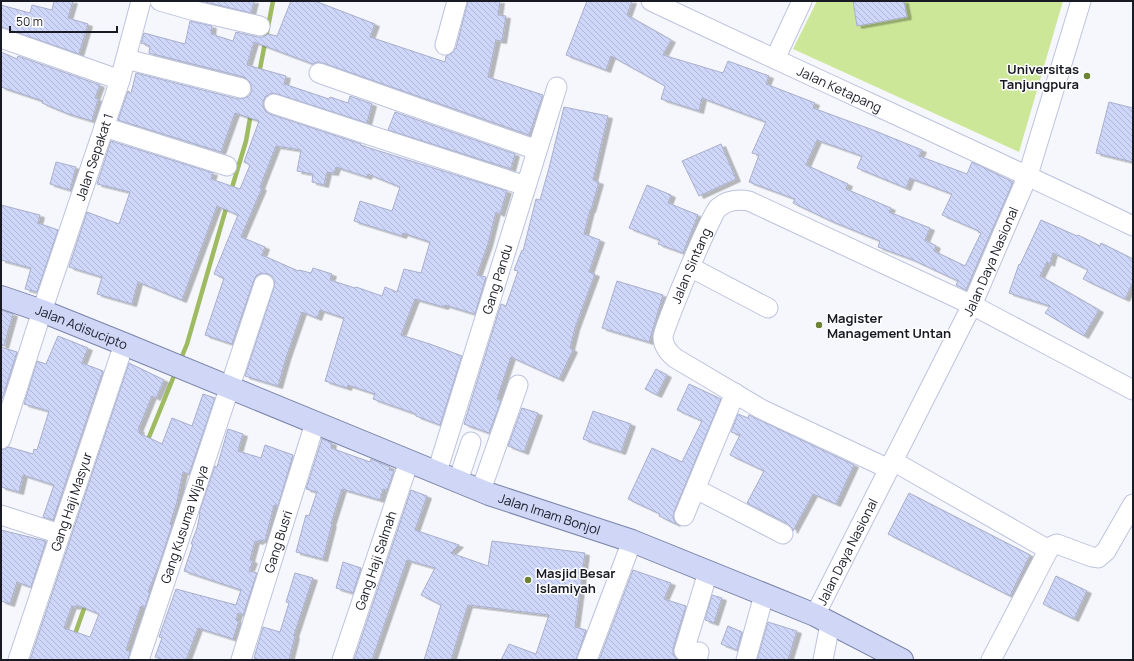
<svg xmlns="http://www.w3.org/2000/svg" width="1134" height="661" font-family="Manrope,sans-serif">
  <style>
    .green { fill: #cbe797 }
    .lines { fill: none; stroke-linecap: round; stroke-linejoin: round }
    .stream { stroke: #9ebb61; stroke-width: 4.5 }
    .building { fill: url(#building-back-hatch); stroke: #a9afca; fill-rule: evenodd; filter: url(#shadow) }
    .minor-casing { stroke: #bdc3de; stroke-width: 21 }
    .major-casing { stroke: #7a83a9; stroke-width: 24 }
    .minor { stroke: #fff; stroke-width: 19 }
    .major { stroke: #cfd6f6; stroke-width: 22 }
    .poi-dot { fill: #6c8336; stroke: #fff; stroke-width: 1.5 }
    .labels { text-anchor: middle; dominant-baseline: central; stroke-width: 3; stroke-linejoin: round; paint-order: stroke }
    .poi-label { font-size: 13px; font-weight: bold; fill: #181a24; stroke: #fff; text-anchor: start }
    .street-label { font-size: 13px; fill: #181a24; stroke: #fff }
  </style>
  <defs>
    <pattern id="building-back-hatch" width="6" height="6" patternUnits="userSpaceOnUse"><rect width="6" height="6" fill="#ced6f9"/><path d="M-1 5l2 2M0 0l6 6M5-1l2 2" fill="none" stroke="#b0b7d5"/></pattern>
    <filter id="shadow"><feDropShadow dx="4.5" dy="2.5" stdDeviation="0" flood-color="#0004"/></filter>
  </defs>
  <rect width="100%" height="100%" fill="#f5f7fc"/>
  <path class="green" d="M817 1H1063L1019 152 793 49Z"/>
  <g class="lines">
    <path class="stream" d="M259 74 273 1
      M231 191 246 141 251 113
      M180 361 187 344 227 205
      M147 442 176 371
      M74 637 86 603"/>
  </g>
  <path class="building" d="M54 1H73L68 18 88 24 79 54 1 27V5L30 13 32 5 52 10Z
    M201 1H254L251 13Z
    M291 1H315L375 24 370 37 445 62 446 56 452 53 456 48 468 1H500L498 15 506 16 502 41 496 40 488 77 543 95 529 135 323 63 317 62 313 64 254 42 247 65 286 76 284 84 329 99 330 97 348 103 350 96 372 104 367 123 277 94 272 93 266 96 263 101V107L266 112 270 114 361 144 360 145 507 191 500 214 496 212 488 244 477 275 486 277 475 314 445 305 444 307 415 299 401 335 430 344 462 356 440 425 416 416V414L373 399 375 394 348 385 347 388 325 381 344 318 320 310 317 318 302 312 286 358 278 386 245 376 274 287 275 281 272 276 268 274 261 273 256 276 254 280 232 344 205 335 224 278 214 274 238 215 217 206 182 300 138 282 132 304 97 294 102 277 69 267 87 212 119 224 130 192 97 184 111 141 213 173 211 179 240 189 250 165 244 162 259 121 235 113 221 152 118 120 128 91 131 93 136 73 238 99 244 98 249 96 252 91 251 85 248 80 244 77 149 53 150 46 141 43 144 33 185 44 190 21 212 26 211 34 233 41 236 32 258 37H263L268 34 277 36ZM276 146 301 150 297 171 313 174 312 182 324 185 327 172 334 173 336 167 367 177 368 174 400 187 392 211 360 201 354 221 402 236 403 233 430 242 421 273 404 269 397 292 385 287 382 296 356 287 355 288 330 280 332 274 313 268 311 273 299 270 298 271 262 255 265 247 241 237 262 188 260 187Z
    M587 1H632L627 15 671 40 663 55 723 73 728 61 769 76 766 84 815 103 813 108 873 130 922 150 919 156 967 174 972 162 1013 182 966 290 956 285 958 281 911 259 878 247 880 241 831 221 793 203 795 199 749 182 759 155 752 153 766 122 702 98 699 111 661 99 665 86 611 56 606 70 566 55ZM817 140 862 156 857 168 906 188 910 178 952 194 942 215 979 231 978 232 981 233 965 266 934 251 936 246 925 240 930 228 889 212 891 208 846 189 848 184 806 165Z
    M853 1H904L907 17 857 26Z
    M1 52 17 59 18 56 100 85 95 98 98 99 92 121 66 113 42 103 43 101 1 87Z
    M1109 102 1133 108V162L1096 153Z
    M564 107 608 116 593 180 599 182 591 210H590L584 234 600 240 589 272 595 274 575 328 570 348 573 350 559 379 511 357 497 399 501 401 489 433 464 424 501 304 506 306 518 271 514 270 522 250 523 251 536 199 540 200 549 168Z
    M395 112 515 154 511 169 388 130Z
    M721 144 736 179 699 196 682 161Z
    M56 162 76 167 70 190 50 184Z
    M647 185 671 195 668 203 698 215 683 253 658 244 660 240 629 228Z
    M1 205 40 215 38 223 58 230 37 292 25 289 31 268 1 260Z
    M1041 220 1077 236 1078 235 1100 246 1101 243 1133 259V282L1125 299 1083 279 1088 270 1053 253 1050 264 1047 262 1040 276 1099 310 1084 336 1045 313 1050 306 1009 293 1019 264 1020 265Z
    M617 281 663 295 649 342 602 328Z
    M1 310 13 314 4 346 1 345Z
    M58 336 88 348 82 363 103 371 53 520 43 517 54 485 23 475 19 492 1 487V450L9 447 33 454 34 449 37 450 49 411 24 404 37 361 46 364Z
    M1 347 17 352 2 399 1 398Z
    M129 363 164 380 156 398 152 396 138 430H140L139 433 162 444 172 418 192 426 203 394 215 398 189 474 183 472 177 502 170 524 172 525 160 562 148 592H150L145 607 141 606 126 650 130 652 128 660H30ZM77 605 99 614 90 637 64 628 72 606 76 607Z
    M656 369 667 375 657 395 645 389Z
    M689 384 721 399 674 512 673 518 676 524 659 516 660 514 628 499 652 448 682 462 702 421 677 410Z
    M522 408 538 413 524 452 508 446Z
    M593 411 631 424 621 452 583 439Z
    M738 414 748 418 749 415 854 465 836 504 813 494 793 531 792 528 788 524 747 503 764 471 730 455 740 435 731 432Z
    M228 429 243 434 238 451 261 458 265 445 293 455 278 506 274 505 265 541 259 540V542L255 541 250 560 253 561 249 571 257 573 243 615 238 613 236 620 239 621 233 639 198 628 186 660H163L155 657 162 638 159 637 176 589 236 605 241 590 184 571 193 544H191L197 528 200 514 199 513 215 466 217 467Z
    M322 439 332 443 331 448 370 462 371 459 373 460 390 467 389 470 394 471 387 490 383 489 380 500 342 489 331 524H332L323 559 296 552 306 515 309 516 317 492 306 489Z
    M411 490 427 496 415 530 459 545 451 553 488 566 492 541 585 553 575 627 586 630 576 660H501L509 644 536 654 549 615 468 605 451 660H424L441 605 421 595 435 568 407 560 372 660H354Z
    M909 493 1030 555 1010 596 888 534Z
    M1 530 46 541 31 587 17 582 10 604 1 601Z
    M343 562 361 568 353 593 336 588Z
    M633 570 671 583 664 599 686 606 673 648V654L676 658 675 660H599Z
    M295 573 313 578 294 635 295 636 289 660H261L254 658 263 627 280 632 289 603 286 602Z
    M1056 576 1087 591 1074 619 1043 604Z
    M712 595 722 598 714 623 705 620Z
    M768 622 797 631 788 660H757Z
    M728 626 742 632 737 650 721 644Z"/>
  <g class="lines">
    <g class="minor-casing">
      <g id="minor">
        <path d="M160 1 195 11 260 26"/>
        <path id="s1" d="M651 1C811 77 973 149 1133 226"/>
        <path d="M1 38 120 80"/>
        <path d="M445 45 457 1"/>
        <path d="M126 59 241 88"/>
        <path d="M775 59 802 1"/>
        <path d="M319 73 537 150"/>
        <path d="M274 104 526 186"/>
        <path d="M104 127 227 166"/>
        <path d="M690 267 768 308"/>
        <path id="s2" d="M1 439 42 311 120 80 141 1"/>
        <path d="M893 461 1047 549"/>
        <path id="s3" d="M889 469 761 409 675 358C669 353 663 346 663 337 663 329 711 214 718 208 727 200 738 199 749 201L972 305 1133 390"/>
        <path id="s4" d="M437 472 557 87"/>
        <path d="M458 481 471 442"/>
        <path d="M696 489 783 534"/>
        <path d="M481 490 518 385"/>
        <path d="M1 515 60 534"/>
        <path d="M684 516 735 393"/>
        <path id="s5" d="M815 615 972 305 1028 175 1081 1"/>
        <path id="s6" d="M18 660 124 344"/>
        <path id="s7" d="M139 660 264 284"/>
        <path id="s8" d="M241 660 315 423"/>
        <path id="s9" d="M342 660 409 461"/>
        <path d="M587 660 632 541"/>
        <path d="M697 660 699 652 684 651 708 572"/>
        <path d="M746 660 764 595"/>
        <path d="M823 660 830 624"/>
        <path d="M991 660 1050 547 1057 544 1092 557 1098 558 1106 551 1133 504"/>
      </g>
    </g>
    <g class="major-casing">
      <g id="major">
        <path id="s10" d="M1 297 42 311 124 344 489 494 632 541 815 615 902 660"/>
      </g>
    </g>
    <use href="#minor" class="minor"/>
    <use href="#major" class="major"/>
  </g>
  <g class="poi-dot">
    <circle cx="1087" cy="76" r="4"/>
    <circle cx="819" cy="325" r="4"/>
    <circle cx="528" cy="580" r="4"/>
  </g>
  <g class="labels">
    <g class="poi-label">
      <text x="1079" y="69" text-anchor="end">Universitas<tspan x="1079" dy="15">Tanjungpura</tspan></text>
      <text x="827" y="318">Magister<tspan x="827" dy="15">Management Untan</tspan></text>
      <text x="536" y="573">Masjid Besar<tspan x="536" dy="15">Islamiyah</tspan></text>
    </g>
    <g class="street-label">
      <text stroke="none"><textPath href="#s1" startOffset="208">Jalan Ketapang</textPath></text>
      <text stroke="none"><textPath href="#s2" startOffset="297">Jalan Sepakat 1</textPath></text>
      <text stroke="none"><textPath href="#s5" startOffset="395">Jalan Daya Nasional</textPath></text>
      <text stroke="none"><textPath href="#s3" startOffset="343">Jalan Sintang</textPath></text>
      <text stroke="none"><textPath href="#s4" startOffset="202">Gang Pandu</textPath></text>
      <text stroke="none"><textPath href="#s10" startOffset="86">Jalan Adisucipto</textPath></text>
      <text stroke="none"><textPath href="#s6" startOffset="167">Gang Haji Masyur</textPath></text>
      <text stroke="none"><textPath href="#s10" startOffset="590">Jalan Imam Bonjol</textPath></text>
      <text stroke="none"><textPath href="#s7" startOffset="143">Gang Kusuma Wijaya</textPath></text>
      <text stroke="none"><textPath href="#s8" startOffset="124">Gang Busri</textPath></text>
      <text stroke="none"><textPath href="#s5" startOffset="71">Jalan Daya Nasional</textPath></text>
      <text stroke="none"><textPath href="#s9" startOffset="105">Gang Haji Salmah</textPath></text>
    </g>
  </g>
  <rect width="1134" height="661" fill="none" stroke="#181a24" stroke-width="4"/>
  <path d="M10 26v6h107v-6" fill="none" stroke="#181a24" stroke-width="2"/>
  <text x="16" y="26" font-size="12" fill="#181a24" stroke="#ffffff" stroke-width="3" paint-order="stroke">50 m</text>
</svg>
